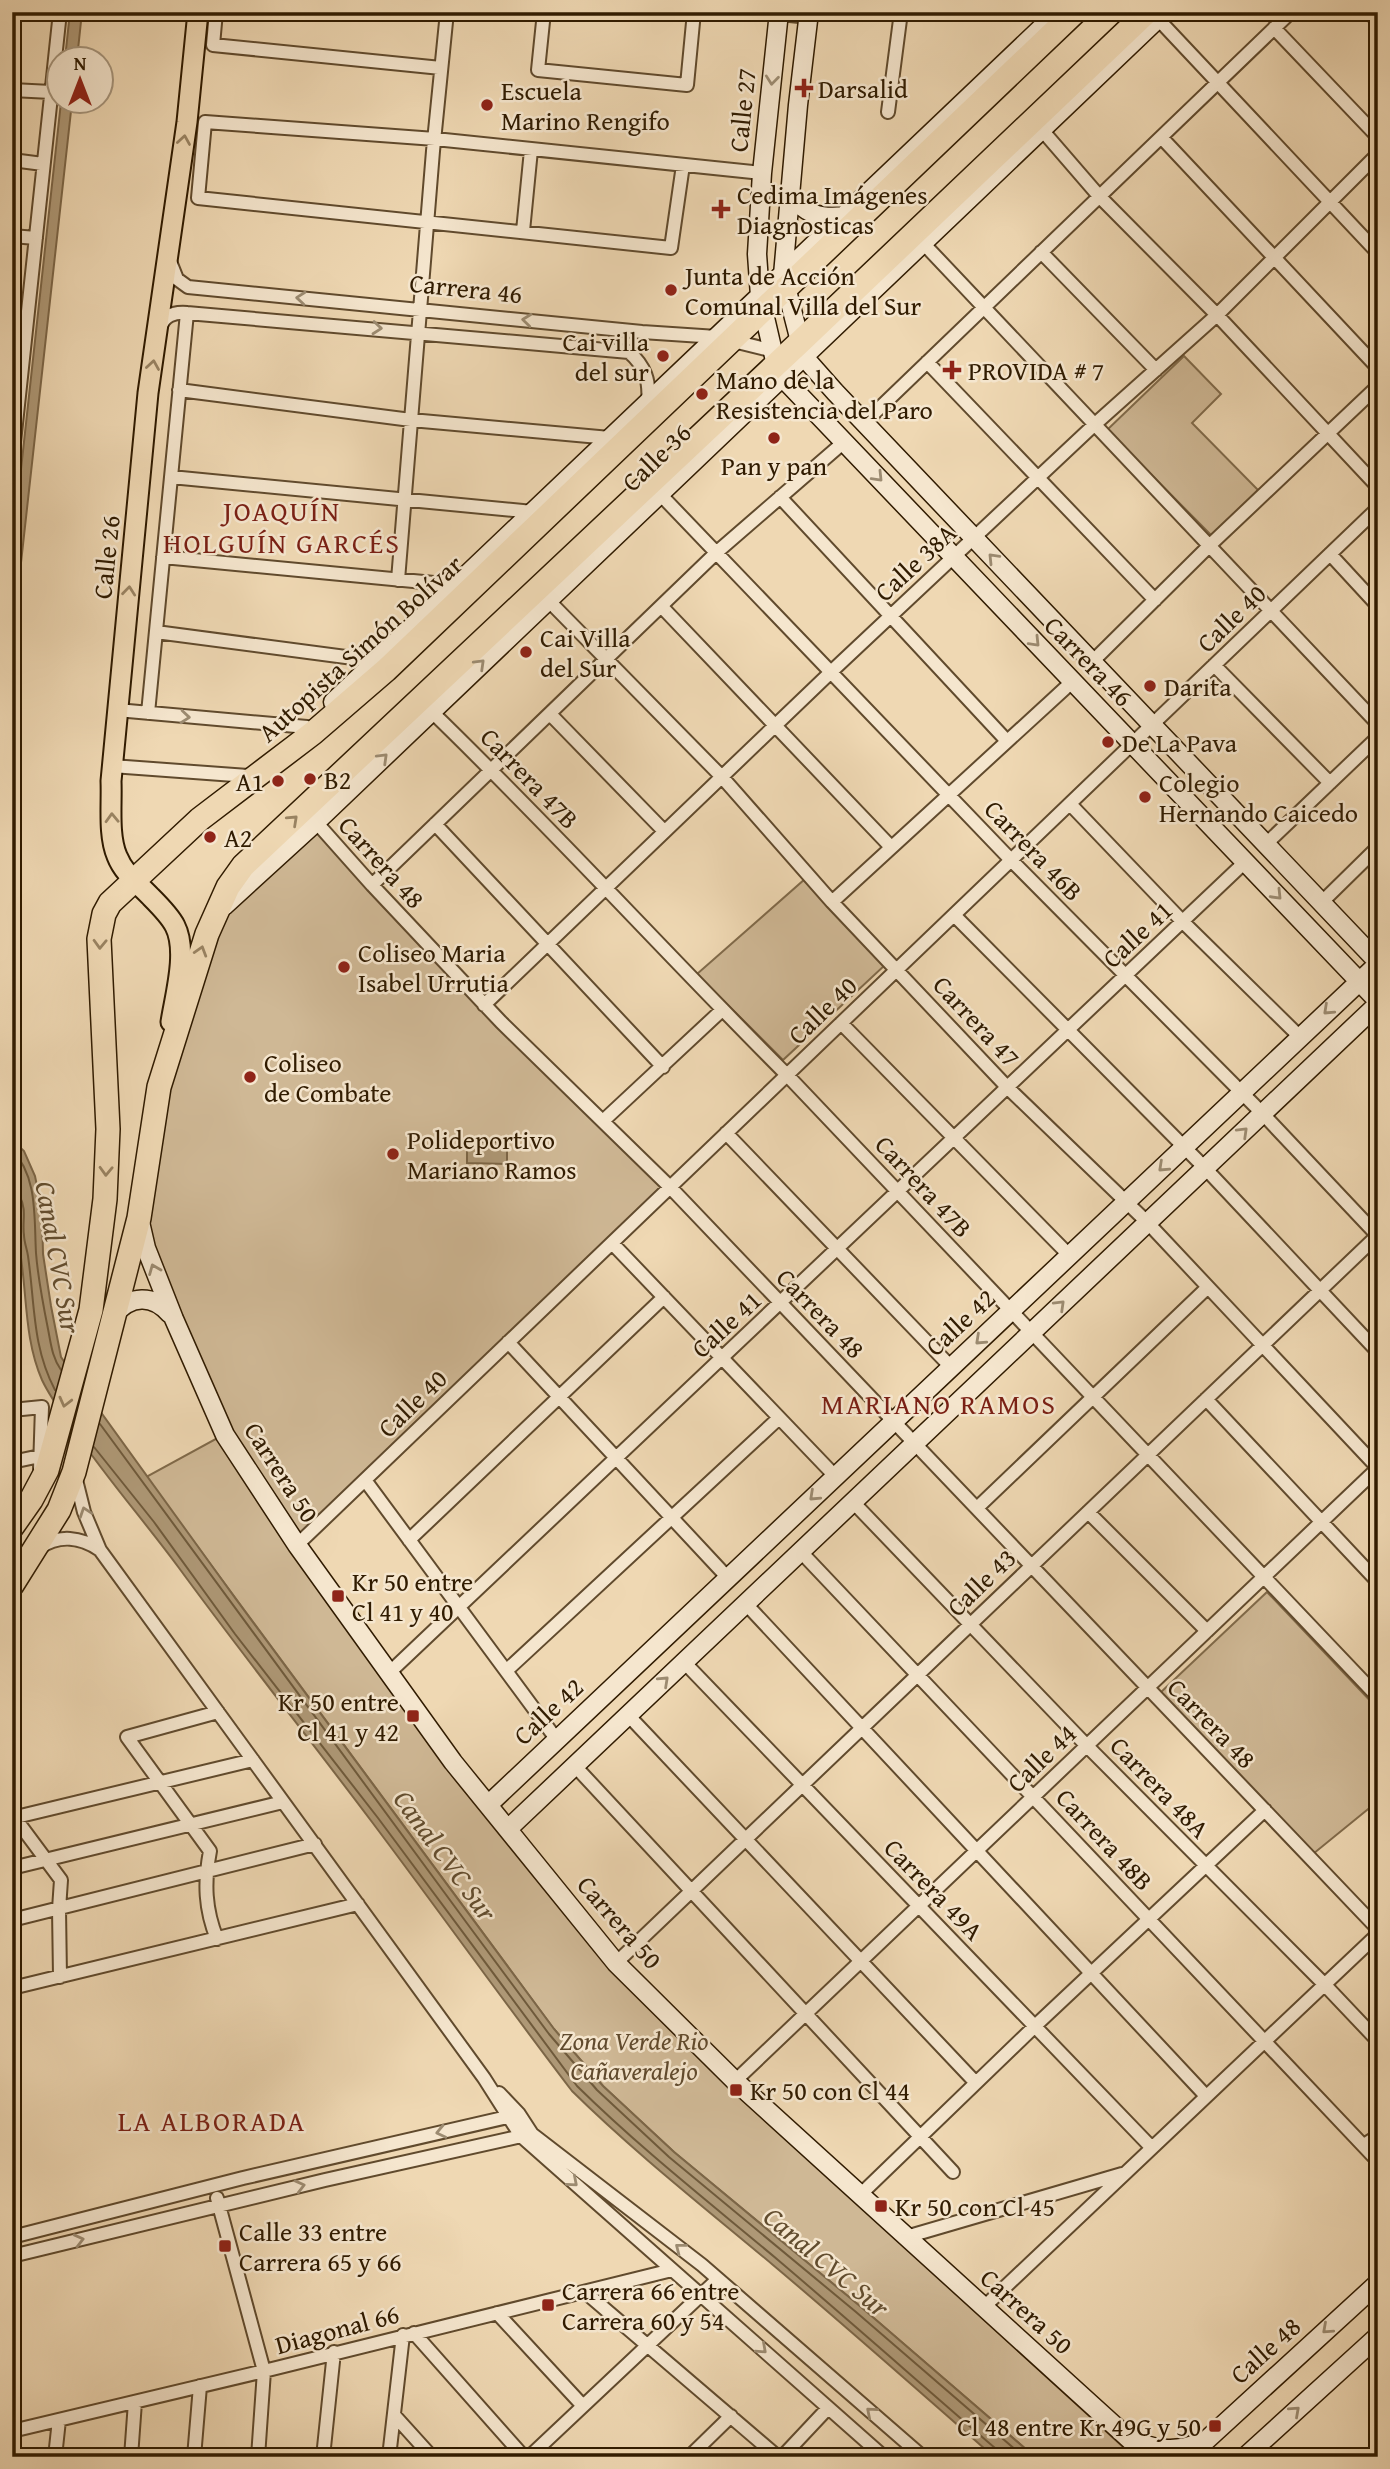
<svg xmlns="http://www.w3.org/2000/svg" width="1390" height="2469" font-family="'Gentium Book Plus',serif">
  <style>
    .green { fill: #cfb895; stroke: #806a4a; stroke-width: 2 }
    .water { fill: #ae9876; stroke: #7c6647; stroke-width: 2 }
    .lines { fill: none; stroke-linecap: round; stroke-linejoin: round }
    .shore { stroke: #6f5a3b; stroke-width: 2 }
    .street-casing { stroke: #604a2d; stroke-width: 16 }
    .secondary-casing { stroke: #301b00; stroke-width: 21 }
    .primary-casing { stroke: #301b00; stroke-width: 23 }
    .highway-casing { stroke: #301b00; stroke-width: 26 }
    .street { stroke: #f5e6ce; stroke-width: 12 }
    .secondary { stroke: #f5e6ce; stroke-width: 18 }
    .primary { stroke: #efd8b3; stroke-width: 19 }
    .highway { stroke: #efd8b3; stroke-width: 23 }
    .oneway { stroke: #9c8b71 }
    .oneway2 { stroke: #998362 }
    .poi-dot { fill: #8f2418; stroke: #f5e6ce; stroke-width: 2.5 }
    .labels { text-anchor: middle; dominant-baseline: central; stroke-width: 5; stroke-linejoin: round; paint-order: stroke }
    .poi-label { font-size: 26px; fill: #301b00; stroke: #f5e6ce; text-anchor: start }
    .street-label { font-size: 26px; fill: #301b00; stroke: #f5e6ce }
    .park-label { font-size: 26px; font-style: italic; fill: #604a2d; stroke: #f5e6ce }
    .neighbourhood-label { font-size: 28px; letter-spacing: 2px; fill: #7a1f14; stroke: #f5e6ce }
    .water-label { font-size: 28px; font-style: italic; fill: #624d2f; stroke: #f5e6ce }
  </style>
  <rect width="100%" height="100%" fill="#efd8b3"/>
  <filter id="stains"><feTurbulence type="fractalNoise" baseFrequency=".00286" numOctaves="4"/><feColorMatrix values="0 0 0 0 .2 0 0 0 0 .09 0 0 0 0 .02 0 0 0 .5 -.17"/></filter>
  <radialGradient id="worn" r=".72"><stop offset=".6" stop-color="#630" stop-opacity="0"/><stop offset="1" stop-color="#630" stop-opacity=".3"/></radialGradient>
  <path class="green" d="M1184 356 1221 394 1192 423 1258 490 1212 536 1107 430Z
    M316 822 372 885 670 1187 297 1545 453 1762 729 2086 1134 2457H1035L861 2307 674 2152 603 2086 554 2029 146 1477 225 1434 139 1218 207 934Z
    M805 879 885 965 783 1060 697 974Z
    M1267 1592 1378 1709V1801L1313 1854 1160 1693Z"/>
  <path class="water" d="M70 12H82L77 59H65Z
    M61 102H72L12 644V552Z
    M12 1140 24 1151 35 1176 42 1211 43 1254 51 1306 61 1357 238 1602 554 2029 603 2086 674 2152 861 2307 1035 2457H994C921 2393 848 2328 773 2265 705 2208 635 2153 572 2091 504 2002 439 1911 372 1822 308 1737 242 1654 179 1568 146 1523 108 1480 76 1433 64 1416 51 1399 42 1380 25 1341 27 1299 21 1258 15 1218 12 1180 12 1140Z
    M467 1142H507V1164L467 1163Z"/>
  <g class="lines">
    <path class="shore" d="M12 1150C38 1176 34 1219 36 1253 38 1279 43 1304 48 1329 51 1344 52 1357 61 1370
      M12 1195 20 1197C27 1210 22 1222 24 1235 24 1242 27 1249 28 1256 35 1304 32 1346 55 1390
      M100 1424 469 1926 549 2034 597 2090 669 2157 856 2312 1024 2457
      M94 1447 154 1522 235 1634 378 1818 577 2086C641 2149 710 2203 778 2260 851 2322 923 2386 995 2448L998 2457"/>
    <g class="street-casing">
      <path id="street" d="M216 12 213 45 441 68
        M544 12 538 70 687 85 694 12
        M759 12 809 17
        M1369 12 1378 22
        M1158 19 1378 253
        M1274 28 1378 137
        M12 90 51 92
        M888 112 901 12
        M1042 130 1099 196 1217 315 1378 487
        M1161 137 1378 368
        M12 160 43 164
        M683 165 671 248 198 198 205 122 435 139 762 173
        M523 231 531 150
        M12 236 36 238
        M923 243 1378 724
        M1041 252 1156 370
        M169 259 177 279 188 287 642 332 717 337 778 352
        M12 324 26 325
        M160 328C164 315 174 312 187 313L629 352C645 366 650 381 648 402
        M927 362 1155 600
        M179 390 411 420 610 438
        M864 423 1291 12
        M12 461 60 12
        M171 477 533 512
        M659 493 1011 860 1262 1113 1378 1236
        M780 497 1007 741
        M1330 554 1378 606
        M163 557 455 585
        M398 580 433 151 447 12
        M548 600 722 777 832 902 1008 1088 1147 1222 1378 1468
        M662 607 891 847
        M156 632 376 661
        M1092 662 1209 546 1378 386
        M1214 665 1330 783
        M117 710 307 727
        M431 711C553 829 667 955 787 1075L1378 1697
        M148 713 187 313
        M550 714 664 831
        M112 766 248 776
        M1070 804 1183 922 1300 1037
        M316 822 372 885 501 1022 670 1187 1378 1929
        M435 824 663 1067
        M1266 844 1378 737
        M372 885 717 552 844 442
        M832 902 1073 681
        M1321 903 1378 847
        M954 915 1205 1168 1378 1352
        M484 1005 832 671 1094 425 1217 315 1378 154
        M841 1023 1069 1255
        M603 1121 722 1010
        M726 1133 951 1367
        M612 1243 835 1476
        M508 1342 728 1578
        M1206 1399 1378 1582
        M12 1410 42 1407 40 1469
        M12 1462 40 1456
        M75 1476 84 1512 100 1550 484 2078 521 2136 884 2457
        M365 1480 557 1740
        M853 1502 1087 1746 1324 1984 1378 2041
        M977 1508 1208 1287
        M1088 1512 1207 1631
        M409 1540 664 1297
        M297 1545 1378 508
        M39 1548C59 1534 81 1537 100 1550
        M801 1552 1375 2158 1378 2156
        M746 1604 1206 2096
        M684 1662 1152 2148
        M506 1671 779 1418
        M389 1673 1245 862
        M628 1715 976 2083
        M575 1766 953 2172
        M12 1814 61 1880 59 1909 60 1977
        M12 1818 253 1760
        M12 1868 283 1802
        M12 1920 315 1844
        M217 1939C205 1909 204 1883 210 1851L127 1737 218 1712
        M616 1963 1378 1235
        M12 1988 358 1904
        M735 2081 1378 1468
        M499 2093 519 2114 532 2134 702 2265 923 2457
        M1364 2145 1378 2136
        M860 2195 1035 2026 1265 1810
        M217 2198 264 2371 258 2457
        M12 2237 243 2178 512 2116
        M906 2237 1122 2174
        M12 2256 325 2180 526 2135
        M585 2292 778 2457
        M984 2307 1378 1934
        M497 2313 583 2406
        M414 2333 524 2457
        M394 2415 432 2457
        M12 2431 264 2371 672 2270
        M55 2457 59 2420
        M131 2457 135 2402
        M194 2457 200 2386
        M323 2457 334 2352
        M389 2457 403 2335
        M529 2457 718 2279
        M689 2457 731 2416
        M782 2457 828 2408"/>
    </g>
    <g class="secondary-casing">
      <path id="secondary" d="M779 12 762 173 757 254 760 296 776 365 782 377 1378 1001
        M809 12 798 105 783 275 804 357 835 392 1378 962
        M790 193C804 214 820 219 844 216
        M333 702 1058 12
        M224 906 316 822 1165 12
        M140 1222 146 1248 174 1319 225 1435 297 1545 453 1762 616 1963 735 2081 1149 2457
        M114 1315C130 1295 153 1294 170 1314
        M488 1805 1378 964
        M508 1829 1378 1004
        M1137 2442C1158 2450 1177 2452 1198 2443
        M1188 2457 1378 2283
        M1245 2457 1378 2336"/>
    </g>
    <g class="primary-casing">
      <path id="primary" d="M171 1022C175 996 188 951 175 926 170 916 159 905 151 897 139 884 124 874 117 856 108 835 112 804 111 781L148 393 187 122 198 12"/>
    </g>
    <g class="highway-casing">
      <path id="highway" d="M12 1527 31 1500 47 1470 91 1310 105 1199 108 1129 99 939 104 914 110 903 200 819 313 733 386 670 1075 12
        M12 1585 59 1510 74 1472 139 1218 159 1087 207 934 228 887 243 866 799 343 1147 12"/>
    </g>
    <use href="#street" class="street"/>
    <use href="#secondary" class="secondary"/>
    <use href="#primary" class="primary"/>
    <use href="#highway" class="highway"/>
  </g>
  <defs><path id="oneway-chevron" d="M-2-3.5L2.5 0L-2 3.5" fill="none" stroke-width="1.6" stroke-linecap="round" stroke-linejoin="round" transform="scale(1.75)"/></defs>
  <g class="oneway">
    <use href="#oneway-chevron" transform="translate(772 80) rotate(96)"/>
    <use href="#oneway-chevron" transform="translate(301 298) rotate(-175)"/>
    <use href="#oneway-chevron" transform="translate(527 320) rotate(-174)"/>
    <use href="#oneway-chevron" transform="translate(377 328) rotate(5)"/>
    <use href="#oneway-chevron" transform="translate(878 477) rotate(46)"/>
    <use href="#oneway-chevron" transform="translate(993 558) rotate(-134)"/>
    <use href="#oneway-chevron" transform="translate(1035 642) rotate(46)"/>
    <use href="#oneway-chevron" transform="translate(480 664) rotate(-44)"/>
    <use href="#oneway-chevron" transform="translate(185 717) rotate(5)"/>
    <use href="#oneway-chevron" transform="translate(383 758) rotate(-44)"/>
    <use href="#oneway-chevron" transform="translate(1277 895) rotate(46)"/>
    <use href="#oneway-chevron" transform="translate(1328 1010) rotate(137)"/>
    <use href="#oneway-chevron" transform="translate(1243 1132) rotate(-44)"/>
    <use href="#oneway-chevron" transform="translate(1163 1167) rotate(137)"/>
    <use href="#oneway-chevron" transform="translate(154 1269) rotate(-112)"/>
    <use href="#oneway-chevron" transform="translate(1060 1305) rotate(-44)"/>
    <use href="#oneway-chevron" transform="translate(980 1340) rotate(137)"/>
    <use href="#oneway-chevron" transform="translate(814 1496) rotate(137)"/>
    <use href="#oneway-chevron" transform="translate(85 1512) rotate(-109)"/>
    <use href="#oneway-chevron" transform="translate(664 1681) rotate(-43)"/>
    <use href="#oneway-chevron" transform="translate(441 2132) rotate(167)"/>
    <use href="#oneway-chevron" transform="translate(573 2182) rotate(41)"/>
    <use href="#oneway-chevron" transform="translate(300 2186) rotate(-14)"/>
    <use href="#oneway-chevron" transform="translate(79 2240) rotate(-14)"/>
    <use href="#oneway-chevron" transform="translate(680 2248) rotate(-142)"/>
    <use href="#oneway-chevron" transform="translate(1327 2329) rotate(138)"/>
    <use href="#oneway-chevron" transform="translate(762 2349) rotate(42)"/>
    <use href="#oneway-chevron" transform="translate(1295 2411) rotate(-42)"/>
    <use href="#oneway-chevron" transform="translate(871 2412) rotate(-139)"/>
  </g>
  <g class="oneway2">
    <use href="#oneway-chevron" transform="translate(184 140) rotate(-81)"/>
    <use href="#oneway-chevron" transform="translate(153 365) rotate(-81)"/>
    <use href="#oneway-chevron" transform="translate(129 591) rotate(-84)"/>
    <use href="#oneway-chevron" transform="translate(112 818) rotate(-92)"/>
    <use href="#oneway-chevron" transform="translate(293 820) rotate(-43)"/>
    <use href="#oneway-chevron" transform="translate(100 944) rotate(92)"/>
    <use href="#oneway-chevron" transform="translate(201 951) rotate(-73)"/>
    <use href="#oneway-chevron" transform="translate(106 1171) rotate(92)"/>
    <use href="#oneway-chevron" transform="translate(65 1402) rotate(104)"/>
  </g>
  <g class="poi-dot">
    <path d="M800.5 77.5h7v7h7v7h-7v7h-7v-7h-7v-7h7z"/>
    <circle cx="487" cy="105" r="7"/>
    <path d="M717.5 198.5h7v7h7v7h-7v7h-7v-7h-7v-7h7z"/>
    <circle cx="671" cy="290" r="7"/>
    <circle cx="663" cy="356" r="7"/>
    <path d="M948.5 359.5h7v7h7v7h-7v7h-7v-7h-7v-7h7z"/>
    <circle cx="702" cy="394" r="7"/>
    <circle cx="774" cy="438" r="7"/>
    <circle cx="526" cy="652" r="7"/>
    <circle cx="1150" cy="686" r="7"/>
    <circle cx="1108" cy="742" r="7"/>
    <circle cx="310" cy="779" r="7"/>
    <circle cx="278" cy="781" r="7"/>
    <circle cx="1145" cy="797" r="7"/>
    <circle cx="210" cy="837" r="7"/>
    <circle cx="344" cy="967" r="7"/>
    <circle cx="250" cy="1077" r="7"/>
    <circle cx="393" cy="1154" r="7"/>
    <rect x="331" y="1589" width="14" height="14" rx="3.5"/>
    <rect x="406" y="1709" width="14" height="14" rx="3.5"/>
    <rect x="729" y="2083" width="14" height="14" rx="3.5"/>
    <rect x="874" y="2199" width="14" height="14" rx="3.5"/>
    <rect x="218" y="2239" width="14" height="14" rx="3.5"/>
    <rect x="541" y="2298" width="14" height="14" rx="3.5"/>
    <rect x="1208" y="2419" width="14" height="14" rx="3.5"/>
  </g>
  <g class="labels">
    <g class="poi-label">
      <text x="818" y="88">Darsalid</text>
      <text x="501" y="90">Escuela<tspan x="501" dy="30">Marino Rengifo</tspan></text>
      <text x="737" y="194">Cedima Imágenes<tspan x="737" dy="30">Diagnosticas</tspan></text>
      <text x="685" y="275">Junta de Acción<tspan x="685" dy="30">Comunal Villa del Sur</tspan></text>
      <text x="649" y="341" text-anchor="end">Cai villa<tspan x="649" dy="30">del sur</tspan></text>
      <text x="968" y="370">PROVIDA # 7</text>
      <text x="716" y="379">Mano de la<tspan x="716" dy="30">Resistencia del Paro</tspan></text>
      <text x="774" y="465" text-anchor="middle">Pan y pan</text>
      <text x="540" y="637">Cai Villa<tspan x="540" dy="30">del Sur</tspan></text>
      <text x="1164" y="686">Darita</text>
      <text x="1122" y="742">De La Pava</text>
      <text x="324" y="779">B2</text>
      <text x="264" y="781" text-anchor="end">A1</text>
      <text x="1159" y="782">Colegio<tspan x="1159" dy="30">Hernando Caicedo</tspan></text>
      <text x="224" y="837">A2</text>
      <text x="358" y="952">Coliseo Maria<tspan x="358" dy="30">Isabel Urrutia</tspan></text>
      <text x="264" y="1062">Coliseo<tspan x="264" dy="30">de Combate</tspan></text>
      <text x="407" y="1139">Polideportivo<tspan x="407" dy="30">Mariano Ramos</tspan></text>
      <text x="352" y="1581">Kr 50 entre<tspan x="352" dy="30">Cl 41 y 40</tspan></text>
      <text x="399" y="1701" text-anchor="end">Kr 50 entre<tspan x="399" dy="30">Cl 41 y 42</tspan></text>
      <text x="750" y="2090">Kr 50 con Cl 44</text>
      <text x="895" y="2206">Kr 50 con Cl 45</text>
      <text x="239" y="2231">Calle 33 entre<tspan x="239" dy="30">Carrera 65 y 66</tspan></text>
      <text x="562" y="2290">Carrera 66 entre<tspan x="562" dy="30">Carrera 60 y 54</tspan></text>
      <text x="1201" y="2426" text-anchor="end">Cl 48 entre Kr 49G y 50</text>
    </g>
    <g class="street-label">
      <text transform="translate(742 110) rotate(-84)">Calle 27</text>
      <text transform="translate(466 288) rotate(6)">Carrera 46</text>
      <text transform="translate(656 457) rotate(-44)">Calle 36</text>
      <text transform="translate(106 557) rotate(-84)">Calle 26</text>
      <text transform="translate(915 562) rotate(-43)">Calle 38A</text>
      <text transform="translate(1231 618) rotate(-44)">Calle 40</text>
      <text transform="translate(360 648) rotate(-42)">Autopista Simón Bolívar</text>
      <text transform="translate(1089 661) rotate(46)">Carrera 46</text>
      <text transform="translate(530 778) rotate(46)">Carrera 47B</text>
      <text transform="translate(1034 850) rotate(46)">Carrera 46B</text>
      <text transform="translate(382 862) rotate(48)">Carrera 48</text>
      <text transform="translate(1137 934) rotate(-43)">Calle 41</text>
      <text transform="translate(822 1010) rotate(-44)">Calle 40</text>
      <text transform="translate(977 1021) rotate(47)">Carrera 47</text>
      <text transform="translate(924 1186) rotate(47)">Carrera 47B</text>
      <text transform="translate(821 1313) rotate(46)">Carrera 48</text>
      <text transform="translate(960 1322) rotate(-43)">Calle 42</text>
      <text transform="translate(726 1324) rotate(-43)">Calle 41</text>
      <text transform="translate(412 1403) rotate(-44)">Calle 40</text>
      <text transform="translate(282 1472) rotate(57)">Carrera 50</text>
      <text transform="translate(981 1582) rotate(-44)">Calle 43</text>
      <text transform="translate(548 1711) rotate(-43)">Calle 42</text>
      <text transform="translate(1212 1723) rotate(46)">Carrera 48</text>
      <text transform="translate(1041 1758) rotate(-44)">Calle 44</text>
      <text transform="translate(1160 1787) rotate(46)">Carrera 48A</text>
      <text transform="translate(1105 1839) rotate(47)">Carrera 48B</text>
      <text transform="translate(934 1889) rotate(46)">Carrera 49A</text>
      <text transform="translate(620 1922) rotate(49)">Carrera 50</text>
      <text transform="translate(1027 2311) rotate(42)">Carrera 50</text>
      <text transform="translate(337 2329) rotate(-15)">Diagonal 66</text>
      <text transform="translate(1265 2350) rotate(-42)">Calle 48</text>
    </g>
    <g class="park-label">
      <text x="634" y="2040">Zona Verde Rio<tspan x="634" dy="30">Cañaveralejo</tspan></text>
    </g>
    <g class="neighbourhood-label">
      <text x="282" y="510">JOAQUÍN<tspan x="282" dy="32">HOLGUÍN GARCÉS</tspan></text>
      <text x="939" y="1403">MARIANO RAMOS</text>
      <text x="212" y="2120">LA ALBORADA</text>
    </g>
    <g class="water-label">
      <text transform="translate(59 1257) rotate(80)">Canal CVC Sur</text>
      <text transform="translate(446 1855) rotate(54)">Canal CVC Sur</text>
      <text transform="translate(827 2261) rotate(40)">Canal CVC Sur</text>
    </g>
  </g>
  <rect width="1390" height="2469" fill="none" stroke="#efd8b3" stroke-width="42"/>
  <rect x="14" y="14" width="1362" height="2441" fill="none" stroke="#301b00" stroke-width="3.5"/>
  <rect x="21" y="21" width="1348" height="2427" fill="none" stroke="#301b00" stroke-width="2"/>
  <g transform="translate(80 80)"><circle r="33" fill="#f5e6ce" stroke="#a6957c" stroke-width="2"/>
  <path d="M0-5L12 26L0 18L-12 26Z" fill="#8f2418"/>
  <text y="-10" font-size="19" font-weight="bold" text-anchor="middle" fill="#301b00">N</text>
  </g>
  <rect width="100%" height="100%" filter="url(#stains)"/>
  <rect width="100%" height="100%" fill="url(#worn)"/>
</svg>
